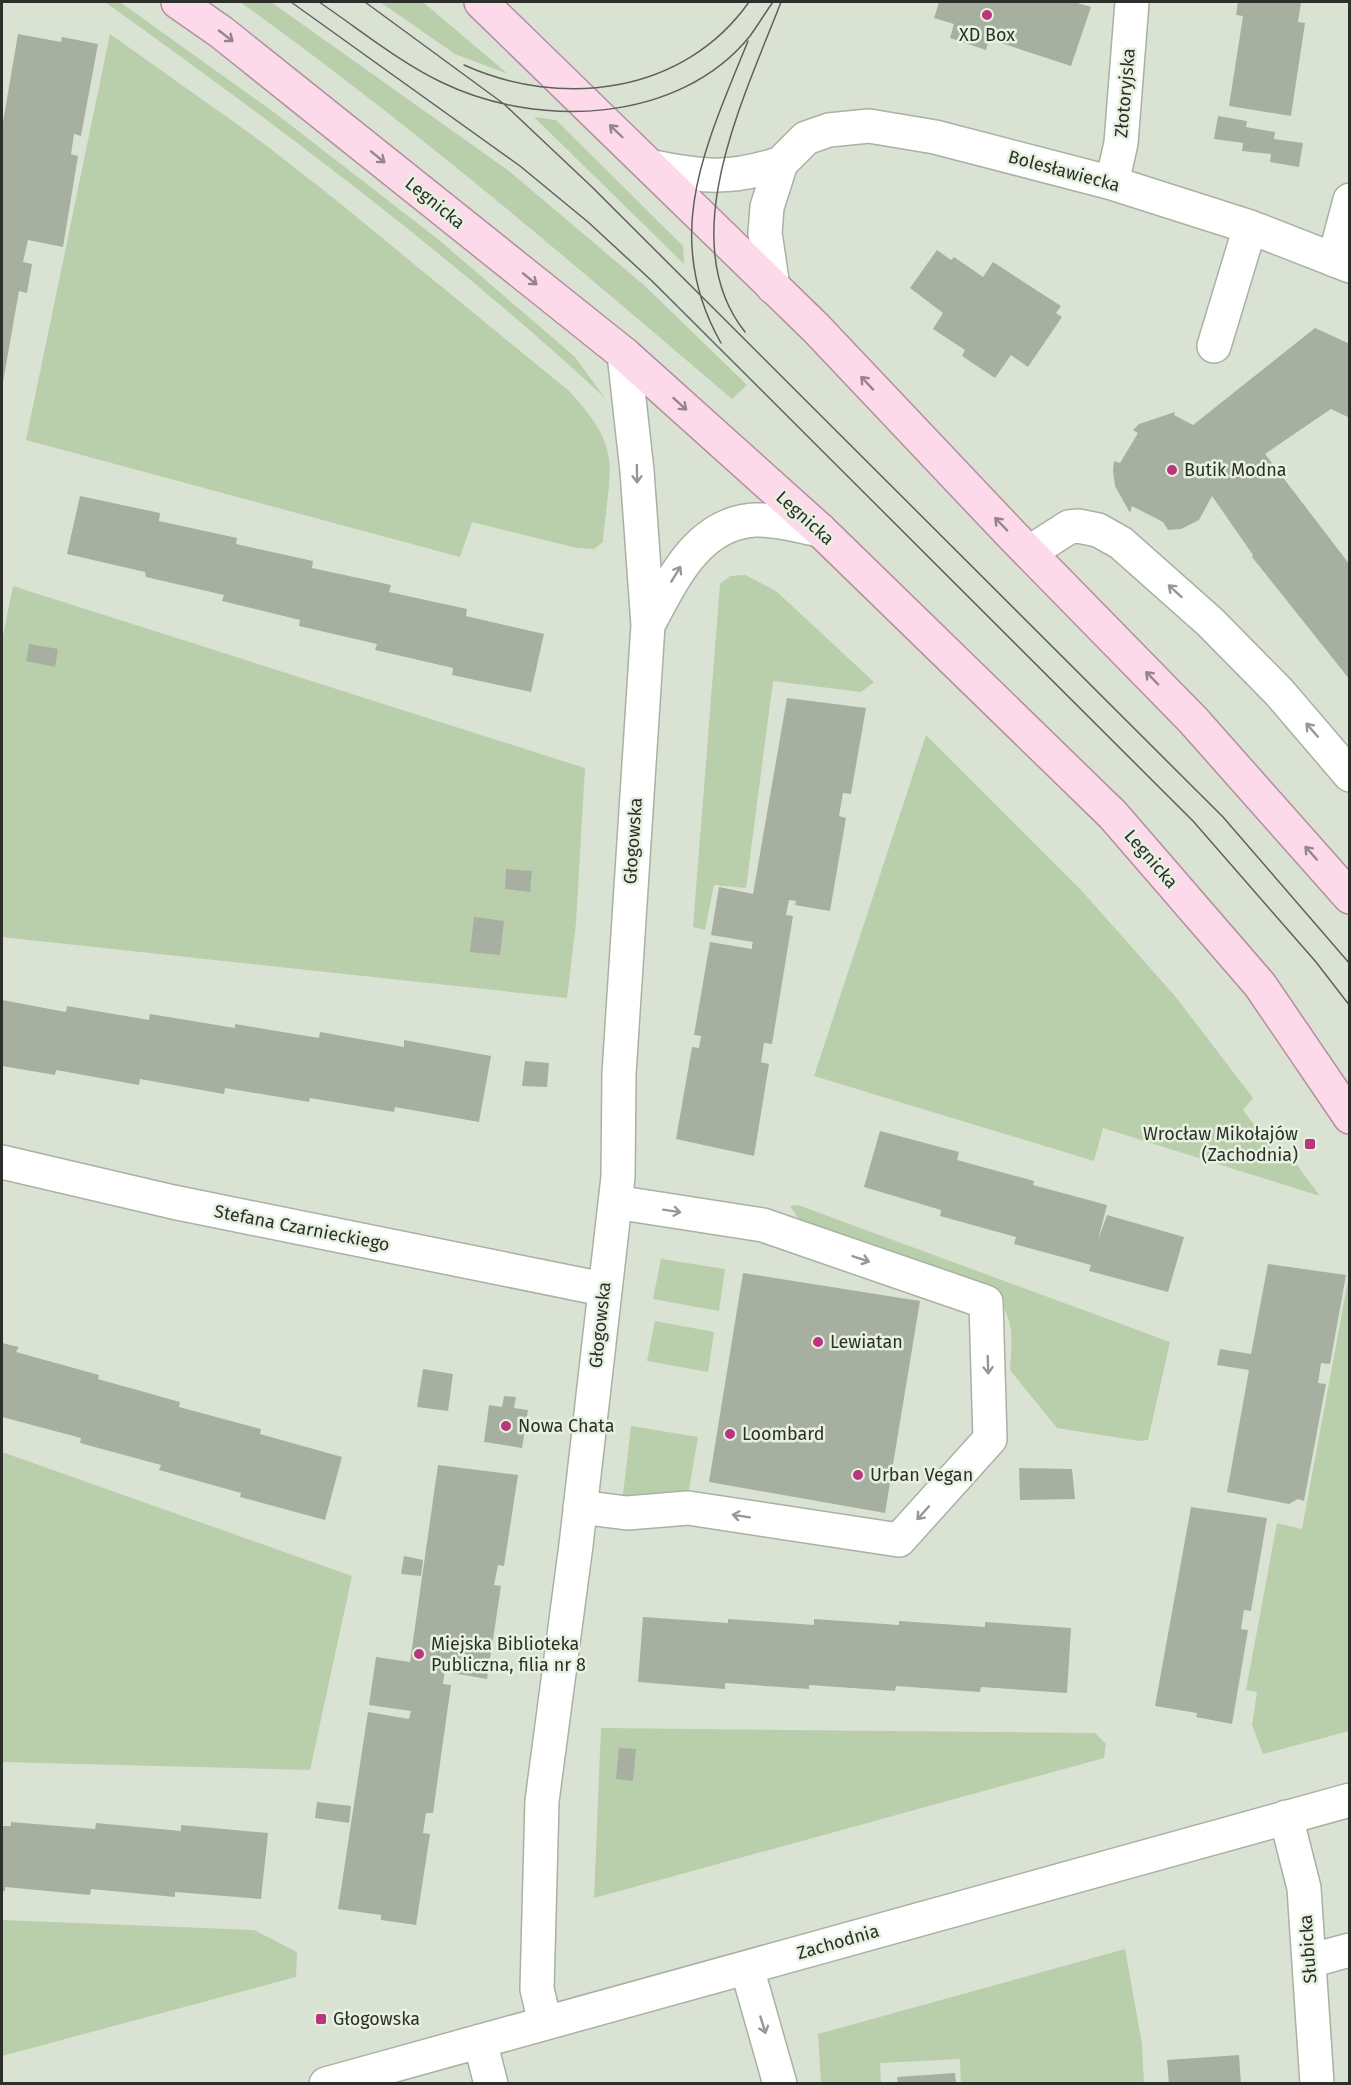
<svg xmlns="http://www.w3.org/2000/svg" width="1351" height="2085" font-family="'Fira Sans',sans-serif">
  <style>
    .green { fill: #b9ceaa }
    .building { fill: #a7b0a0 }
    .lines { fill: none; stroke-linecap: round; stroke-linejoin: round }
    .minor-casing { stroke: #a9b2a2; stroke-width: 36 }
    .major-casing { stroke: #b38f9d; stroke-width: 36 }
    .minor { stroke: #fff; stroke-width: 33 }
    .major { stroke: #fddae9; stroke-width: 33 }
    .tram { stroke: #5e635a; stroke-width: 1.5 }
    .oneway { stroke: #95858a }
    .oneway2 { stroke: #969894 }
    .poi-dot { fill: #b9367e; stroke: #e7f1e0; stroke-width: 2 }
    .labels { text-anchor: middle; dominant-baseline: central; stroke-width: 5; stroke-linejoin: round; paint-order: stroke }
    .poi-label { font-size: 18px; fill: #2d302a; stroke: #e7f1e0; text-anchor: start }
    .street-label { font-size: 18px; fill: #2d302a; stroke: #e7f1e0 }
  </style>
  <rect width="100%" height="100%" fill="#dae3d3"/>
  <path class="green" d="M105 2H120L279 116 439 240 575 357 605 398C449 253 278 126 105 2Z
    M240 2H271L509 171 645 286 747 385 732 399C571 262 412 125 240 2Z
    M380 2H423L508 74 455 54Z
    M110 34 259 140 331 196 569 391C586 409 606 433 609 459 612 481 604 519 603 542L594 549 577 548 472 522 460 557 26 440Z
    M534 117 556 120 683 246 684 264Z
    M745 575 776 591 874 682 861 692 773 681 746 888 714 885 705 930 693 927 720 584 730 576Z
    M13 586 585 768 576 923 567 998 2 937V641Z
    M926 735 1081 890 1175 996 1253 1098 1243 1110 1274 1152 1283 1146 1320 1196 1103 1128 1094 1161 814 1076Z
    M798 1205 1170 1342 1148 1440 1139 1441 1057 1428 1010 1370C1012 1338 1015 1322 996 1295L816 1231 799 1219 790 1206Z
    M661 1259 725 1269 719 1311 653 1299Z
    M1349 1275V1731L1263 1754 1252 1725 1257 1692 1246 1690 1277 1523 1302 1529Z
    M655 1321 714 1332 708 1372 647 1361Z
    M631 1426 698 1437 688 1495 622 1503Z
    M2 1452 352 1576 310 1770 2 1762Z
    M601 1728 1095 1733 1106 1744 1104 1758 594 1898Z
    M2 1920 254 1930 297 1952 296 1977 2 2056Z
    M1125 1949 1142 2044 1144 2083H961L960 2059 880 2063 881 2083H821L818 2034Z"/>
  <path class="building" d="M939 2H1074L1091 7 1071 66 989 39 986 50 950 38 954 24 934 18Z
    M1238 2H1301L1298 22 1305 23 1291 116 1229 106 1243 16 1236 15Z
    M18 34 61 42 62 37 98 44 81 136 74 134 71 154 78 156 63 247 28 240 23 262 32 264 27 293 19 291 3 382 2 128Z
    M1218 116 1247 121 1246 127 1275 132 1274 139 1303 143 1299 167 1270 162 1271 154 1242 151 1243 143 1214 139Z
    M937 250 951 260 954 257 983 277 993 262 1061 306 1056 313 1062 317 1028 367 1011 355 995 378 962 356 965 350 933 329 943 313 910 288Z
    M1315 328 1350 344V418L1331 409 1265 454 1350 565V680L1252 557 1253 555 1212 496 1199 520 1181 529 1168 530 1163 522 1132 506 1130 513 1115 486 1113 471 1114 461 1120 463 1138 433 1133 430 1139 424 1175 412 1174 415 1193 425Z
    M80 496 160 513 159 521 237 538 236 544 313 561 312 568 391 585 389 592 467 609 466 616 544 634 531 692 452 675 453 668 375 650 377 644 299 626 300 620 222 601 224 595 146 577 145 572 67 554Z
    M29 644 58 649 55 667 26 661Z
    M787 698 866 708 851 794 843 793 839 816 846 818 830 911 795 905 796 901 789 900 786 915 793 916 772 1044 764 1043 761 1062 769 1064 754 1156 676 1139 692 1047 699 1048 701 1036 694 1035 710 942 752 949V946L753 942 711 935 719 887 753 894Z
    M506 869 532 871 530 892 505 889Z
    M474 917 504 921 500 955 470 952Z
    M2 1000 66 1012 67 1006 149 1020 150 1014 235 1028V1024L319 1038 320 1032 404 1047V1040L491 1056 479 1122 395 1107 394 1112 310 1098 309 1102 225 1088 224 1094 140 1079 139 1085 56 1070 55 1075 2 1066Z
    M525 1061 549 1063 547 1087 522 1086Z
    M880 1131 959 1152 957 1160 1034 1181 1033 1185 1107 1205 1098 1240 1107 1215 1184 1237 1168 1292 1089 1271 1091 1265 1014 1244 1016 1237 940 1216 941 1210 864 1187Z
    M1268 1264 1346 1275 1330 1364 1321 1363 1318 1383 1326 1384 1304 1501 1298 1499 1289 1504 1227 1492 1249 1370 1217 1365 1220 1349 1251 1354Z
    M743 1273 920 1301 885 1513 709 1482Z
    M2 1343 19 1347 16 1352 99 1375 98 1379 180 1402 179 1407 261 1429 260 1434 342 1457 325 1520 240 1497 241 1493 159 1470 161 1465 80 1443 81 1438 2 1417Z
    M423 1369 453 1374 448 1411 417 1407Z
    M504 1396 516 1397 514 1408 528 1410 522 1448 484 1442 489 1405 502 1407Z
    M438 1465 518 1475 504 1566 498 1565 494 1585 501 1586 487 1679 452 1673 453 1669 445 1668 443 1684 451 1685 433 1813H426L423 1833 430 1834 416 1925 381 1920V1915L338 1909 368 1712 409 1719 411 1711 369 1705 376 1657 410 1662Z
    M1019 1468 1072 1469 1075 1499 1020 1500Z
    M1191 1507 1267 1518 1251 1611 1244 1610 1241 1629 1248 1630 1232 1724 1196 1717 1197 1713 1155 1706Z
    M404 1556 423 1560 421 1576 401 1574Z
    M643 1617 728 1623V1619L814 1625V1619L899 1625V1621L985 1627V1622L1071 1628 1067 1693 981 1687 980 1692 896 1686 895 1691 809 1685V1689L725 1683V1689L638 1682Z
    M619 1748 636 1749 633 1781 616 1779Z
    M317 1802 351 1806 349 1823 315 1818Z
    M11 1822 95 1829 96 1823 181 1831V1825L268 1833 261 1899 175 1892V1897L91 1889 90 1895 5 1887V1891H2V1826H11Z
    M1239 2055 1241 2084H1169L1167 2060Z
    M955 2073 956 2084H898L897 2077Z"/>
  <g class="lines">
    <g class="minor-casing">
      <path id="minor" d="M653 167C702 177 732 180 781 163
        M1112 183 1121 143 1132 2
        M1334 260 1350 200
        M773 287 765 233 767 207 781 163 806 138 829 130 869 126 935 137 1112 183 1250 227 1350 266
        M1214 346 1250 227
        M1030 552 1069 527 1078 526 1098 530 1121 543 1210 622 1279 692 1350 775
        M648 625C672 581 697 523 755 520 776 519 799 526 820 530
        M2 1162 173 1202 603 1289
        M580 1507 627 1513 688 1508 899 1540 990 1439 986 1302 763 1225 615 1202
        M1286 1817 1304 1888 1317 2084
        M1309 1961 1350 1950
        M747 1968 780 2084
        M545 2023 537 1989 542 1801 576 1545 618 1177 619 1074 648 625 637 471 624 354
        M480 2041 491 2084
        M326 2084 1350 1800"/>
    </g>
    <g class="major-casing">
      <path id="major" d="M178 2 221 32 624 354 820 530 1113 815 1260 985 1350 1117
        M481 2 816 328 1010 533 1193 720 1350 897"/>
    </g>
    <use href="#minor" class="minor"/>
    <use href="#major" class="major"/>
    <path class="tram" d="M291 2 520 166 588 222 652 281 1193 821 1316 962 1350 1006
      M319 2C359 29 398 61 441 82 537 129 679 124 750 36 758 25 765 13 773 2
      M365 2 504 104 592 187 1223 817 1350 964
      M464 65C562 109 684 94 749 2
      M745 332C672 240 745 96 781 2
      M721 343C660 236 706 145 748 41"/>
  </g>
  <defs><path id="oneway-shaft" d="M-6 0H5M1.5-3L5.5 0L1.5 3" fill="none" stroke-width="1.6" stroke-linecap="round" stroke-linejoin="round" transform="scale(1.5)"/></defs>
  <g class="oneway">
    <use href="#oneway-shaft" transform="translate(226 36) rotate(38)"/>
    <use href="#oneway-shaft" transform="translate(616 131) rotate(-136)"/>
    <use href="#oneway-shaft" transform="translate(378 157) rotate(39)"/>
    <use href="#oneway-shaft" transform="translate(530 279) rotate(39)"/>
    <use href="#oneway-shaft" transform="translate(867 383) rotate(-133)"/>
    <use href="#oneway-shaft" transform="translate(680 404) rotate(42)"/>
    <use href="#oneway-shaft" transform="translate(1001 524) rotate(-134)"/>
    <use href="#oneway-shaft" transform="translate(1152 678) rotate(-134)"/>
    <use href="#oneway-shaft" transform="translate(1311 853) rotate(-132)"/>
  </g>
  <g class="oneway2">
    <use href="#oneway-shaft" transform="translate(637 474) rotate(89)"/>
    <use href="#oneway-shaft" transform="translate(676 574) rotate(-59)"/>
    <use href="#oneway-shaft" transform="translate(1175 591) rotate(-138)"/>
    <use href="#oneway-shaft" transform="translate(1312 730) rotate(-131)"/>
    <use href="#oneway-shaft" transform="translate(672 1211) rotate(9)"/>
    <use href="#oneway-shaft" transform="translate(861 1259) rotate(19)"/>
    <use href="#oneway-shaft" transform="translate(988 1365) rotate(88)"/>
    <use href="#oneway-shaft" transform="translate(923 1513) rotate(132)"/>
    <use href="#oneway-shaft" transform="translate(741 1516) rotate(-171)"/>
    <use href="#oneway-shaft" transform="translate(763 2025) rotate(73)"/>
  </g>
  <g class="poi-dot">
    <circle cx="987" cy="15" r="6"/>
    <circle cx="1172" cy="470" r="6"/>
    <rect x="1304" y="1138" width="12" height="12" rx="3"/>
    <circle cx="818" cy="1342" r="6"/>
    <circle cx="506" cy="1426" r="6"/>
    <circle cx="730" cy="1434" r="6"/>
    <circle cx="858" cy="1475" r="6"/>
    <circle cx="419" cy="1654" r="6"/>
    <rect x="315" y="2013" width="12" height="12" rx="3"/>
  </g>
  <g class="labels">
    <g class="poi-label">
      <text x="987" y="35" text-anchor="middle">XD Box</text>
      <text x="1184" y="470">Butik Modna</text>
      <text x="1298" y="1134" text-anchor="end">Wrocław Mikołajów<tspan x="1298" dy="21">(Zachodnia)</tspan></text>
      <text x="830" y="1342">Lewiatan</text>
      <text x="518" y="1426">Nowa Chata</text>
      <text x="742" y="1434">Loombard</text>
      <text x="870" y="1475">Urban Vegan</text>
      <text x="431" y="1644">Miejska Biblioteka<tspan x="431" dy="21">Publiczna, filia nr 8</tspan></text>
      <text x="333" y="2019">Głogowska</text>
    </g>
    <g class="street-label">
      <text transform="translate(1125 93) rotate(-85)">Złotoryjska</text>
      <text transform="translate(1064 171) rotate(15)">Bolesławiecka</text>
      <text transform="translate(435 203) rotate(39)">Legnicka</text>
      <text transform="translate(805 518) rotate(42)">Legnicka</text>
      <text transform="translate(633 841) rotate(-86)">Głogowska</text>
      <text transform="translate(1151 859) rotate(49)">Legnicka</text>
      <text transform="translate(302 1228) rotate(11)">Stefana Czarnieckiego</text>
      <text transform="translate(600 1325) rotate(-84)">Głogowska</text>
      <text transform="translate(838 1942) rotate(-16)">Zachodnia</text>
      <text transform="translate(1308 1949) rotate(-94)">Słubicka</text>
    </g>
  </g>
  <rect width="1351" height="2085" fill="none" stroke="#2d302a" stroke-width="6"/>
</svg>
